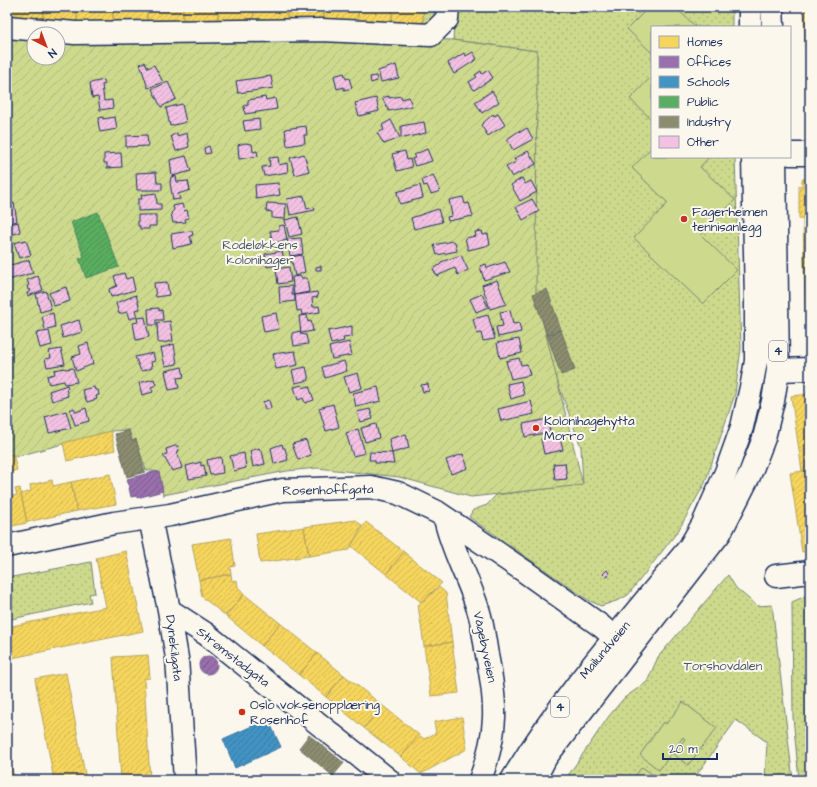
<svg xmlns="http://www.w3.org/2000/svg" width="817" height="787" font-family="'Architects Daughter',sans-serif">
  <style>
    .grass { fill: url(#grass-dots); stroke: #748475 }
    .garden { fill: url(#garden-furrows); stroke: #748475; fill-rule: evenodd }
    .pitch { fill: #cdd98c; stroke: #748475 }
    .homes { fill: url(#homes-hatch); stroke: #b4a35d }
    .offices { fill: url(#offices-hatch); stroke: #735c94 }
    .schools { fill: url(#schools-hatch); stroke: #3775a5 }
    .public { fill: url(#public-hatch); stroke: #478860 }
    .industry { fill: url(#industry-hatch); stroke: #6a7069 }
    .building { fill: url(#building-hatch); stroke: #1b2f5e }
    .lines { fill: none; stroke-linecap: round; stroke-linejoin: round }
    .minor-casing { stroke: #1b2f5e; stroke-width: 25 }
    .major-casing { stroke: #1b2f5e; stroke-width: 25 }
    .minor { stroke: #fbf7ec; stroke-width: 22 }
    .major { stroke: #fbf7ec; stroke-width: 22 }
    .poi-dot { fill: #c8321e; stroke: #fbf7ec; stroke-width: 1.5 }
    .labels { text-anchor: middle; dominant-baseline: central; stroke-width: 4; stroke-linejoin: round; paint-order: stroke }
    .shield { fill: #fbf7ec; stroke: #5e6b89; stroke-width: 1 }
    .shield-label { font-size: 12px; font-weight: bold; fill: #1b2f5e }
    .poi-label { font-size: 13px; fill: #1b2f5e; stroke: #fbf7ec; text-anchor: start }
    .park-label { font-size: 13px; fill: #485a6a; stroke: #fbf7ec }
    .street-label { font-size: 13px; fill: #1b2f5e; stroke: #fbf7ec }
  </style>
  <defs>
    <pattern id="grass-dots" width="8" height="8" patternUnits="userSpaceOnUse"><rect width="8" height="8" fill="#cdd98c"/><path d="M2 2h.1M6 6h.1" fill="none" stroke="#afbb7b" stroke-width="1.8" stroke-linecap="round"/></pattern>
    <pattern id="garden-furrows" width="10" height="10" patternUnits="userSpaceOnUse"><rect width="10" height="10" fill="#cdd98c"/><path d="M-1 1l2-2M0 10L10 0M9 11l2-2" fill="none" stroke="#afbb7b"/></pattern>
    <pattern id="homes-hatch" width="6" height="6" patternUnits="userSpaceOnUse"><rect width="6" height="6" fill="#f6d55c"/><path d="M-1 1l2-2M0 6l6-6M5 7l2-2" fill="none" stroke="#d2b752"/></pattern>
    <pattern id="offices-hatch" width="6" height="6" patternUnits="userSpaceOnUse"><rect width="6" height="6" fill="#9970ab"/><path d="M-1 1l2-2M0 6l6-6M5 7l2-2" fill="none" stroke="#7c5c8e"/></pattern>
    <pattern id="schools-hatch" width="6" height="6" patternUnits="userSpaceOnUse"><rect width="6" height="6" fill="#4393c3"/><path d="M-1 1l2-2M0 6l6-6M5 7l2-2" fill="none" stroke="#3778a2"/></pattern>
    <pattern id="public-hatch" width="6" height="6" patternUnits="userSpaceOnUse"><rect width="6" height="6" fill="#5aae61"/><path d="M-1 1l2-2M0 6l6-6M5 7l2-2" fill="none" stroke="#4a8e53"/></pattern>
    <pattern id="industry-hatch" width="6" height="6" patternUnits="userSpaceOnUse"><rect width="6" height="6" fill="#8c8c6e"/><path d="M-1 1l2-2M0 6l6-6M5 7l2-2" fill="none" stroke="#72735e"/></pattern>
    <pattern id="building-hatch" width="6" height="6" patternUnits="userSpaceOnUse"><rect width="6" height="6" fill="#f3c1e1"/><path d="M-1 1l2-2M0 6l6-6M5 7l2-2" fill="none" stroke="#d0a6c3"/></pattern>
  </defs>
  <rect width="100%" height="100%" fill="#fbf7ec"/>
  <filter id="ink" filterUnits="userSpaceOnUse"><feTurbulence type="fractalNoise" baseFrequency=".025" numOctaves="2"/><feDisplacementMap in="SourceGraphic" scale="8" xChannelSelector="R" yChannelSelector="G"/><feConvolveMatrix kernelMatrix="1 2 1 2 8 2 1 2 1" color-interpolation-filters="sRGB"/></filter>
  <g filter="url(#ink)">
    <path class="grass" d="M423 7H434V23L423 28Z
      M455 7H732V27H652V157H735L741 348 735 394 705 483 678 531 628 595 619 600 601 606 588 600 469 517 473 510 487 505 496 495 583 484 581 447 529 303 537 51 453 40Z
      M91 562 95 593 89 594 91 602 7 620V578Z
      M728 575 736 588 757 606 772 605 793 780H765L767 742 736 720 693 780H565L609 716 624 698 647 682 658 657Z
      M810 594V780H799L793 717 792 602Z"/>
    <path class="garden" d="M174 30 453 40 537 51 536 294 583 485 471 497 399 477 317 468 287 471 163 495 159 472 146 470 136 440 132 441 129 430 111 431 7 459V31ZM34 34H58V58H34Z"/>
    <path class="pitch" d="M649 7H675L696 27H652V53L627 29Z
      M652 76V120L630 99Z
      M652 147V157H709L700 167 735 200 701 235 737 270 703 304 634 238 668 203 632 168Z
      M683 702 717 728 688 765 673 754 685 739 683 737 659 770 640 755 663 722 666 724Z
      M642 767 660 780H632Z"/>
    <path class="homes" d="M7 7H43V22H7Z
      M43 7H77V22H43Z
      M77 7H113V23L77 22Z
      M113 7H147V23H113Z
      M147 7H183V23H147Z
      M183 7H218V23H183Z
      M218 7H254L253 23H218Z
      M254 7H287V24L253 23Z
      M287 7H324V24H287Z
      M324 7H358V24H324Z
      M358 7H392V24H358Z
      M392 7H423V28H392Z
      M804 7H810V117H807Z
      M802 179H810V267H804L803 219H799V186H802Z
      M804 267H810V362L809 344H806Z
      M810 394V470L802 471 791 396Z
      M111 431 115 450 67 461 63 443Z
      M13 454 17 470 7 473V456Z
      M810 470V551L802 552 790 473Z
      M110 474 116 504 77 511 71 482Z
      M52 480 53 486 71 482 77 511 27 522 21 494 31 491 30 485Z
      M20 488 27 523 7 527V497L17 495 15 489Z
      M356 520 362 526 349 550 309 556 304 527Z
      M366 522 404 552 386 574 351 546Z
      M304 527 309 556 260 563 256 534Z
      M231 538 235 566 230 567 231 574 199 580 192 544Z
      M126 551 143 631 7 659V627L106 607 96 558Z
      M404 552 442 583 421 602 386 574Z
      M231 574 232 581 237 580 238 587 244 593 226 616 202 597 199 580Z
      M439 587 446 593 452 642 424 646 418 605Z
      M244 594 280 623 262 646 226 616Z
      M280 623 317 653 299 675 262 646Z
      M452 642 459 693 431 696 424 646Z
      M317 653 344 675 326 697 299 675Z
      M148 655 150 678 144 679 150 780H121L113 657Z
      M66 673 86 780H54L35 679Z
      M344 675 382 705 364 728 326 697Z
      M382 705 419 735 401 757 364 728Z
      M462 717 467 749 421 774 401 757 419 735 424 739 436 733 434 722Z
      M7 753 15 780H7Z"/>
    <path class="offices" d="M153 472H159L163 491 137 498V496L131 497 127 479Z
      M199 665a9 9 0 1 1 18 0a9 9 0 1 1-18 0Z"/>
    <path class="schools" d="M268 719 281 747 235 768 223 739Z"/>
    <path class="public" d="M98 212 119 267 86 278 79 258 84 257 71 222Z"/>
    <path class="industry" d="M547 289 561 330 547 335 533 294Z
      M561 330 575 370 561 375 547 335Z
      M129 430 132 441 136 439 145 472 127 477 115 434Z
      M309 735 344 763 333 776 299 748Z"/>
    <path class="building" d="M473 52 477 59 454 74 448 63 464 53 466 56Z
      M145 62 148 68 154 65 163 82 148 88 140 64Z
      M396 65 399 78 381 82 378 71Z
      M488 70 493 78 474 90 469 82 477 77 475 75 481 71 482 74Z
      M344 73 346 79 349 78 352 88 344 90V87L337 89 334 76Z
      M271 76 273 88 238 93 236 81Z
      M376 76 377 81 371 83 370 77Z
      M104 80 105 84 102 85 104 101 112 100 113 108 100 110 98 97 92 98 90 83Z
      M168 82 176 99 161 107 152 89Z
      M492 91 499 102 482 113 475 102Z
      M389 96V98L401 96 402 99 409 97 412 106 389 111 382 98Z
      M265 97 266 100 275 98 277 109 245 114 244 106 248 105V100Z
      M376 98 379 111 359 116 355 103Z
      M182 104 186 122 170 126 166 108Z
      M493 114 494 116 498 114 505 125 488 136 481 125Z
      M103 117V119L115 117 117 129 100 132 98 121 99 118Z
      M259 119 260 129 245 131 243 121Z
      M391 120 400 138 384 144 377 133 384 130 382 125Z
      M424 122 426 133 404 138 401 137V126Z
      M306 126 307 135H304L305 143 287 146 285 129Z
      M527 128 533 139 513 150 507 139 519 131 520 132Z
      M177 133V136L187 133 189 147 176 151 171 136Z
      M147 135 148 146 126 147V136Z
      M245 143 252 144 253 152 257 151 258 156 239 159 238 145Z
      M209 146 211 153 205 154 204 148Z
      M427 149 432 161 415 166 412 159 415 158 414 155Z
      M405 151 407 160 410 159 412 167 397 171 392 154Z
      M528 151 536 164 512 177 506 167 516 162 514 159Z
      M121 153 122 167 107 168V163H104V154Z
      M304 154 309 171 295 175 290 158Z
      M186 156 191 171 172 176 170 160Z
      M278 157 279 165 287 163 288 172 264 176 262 167 270 166 269 158Z
      M156 172 157 183H162V190H137L136 173Z
      M433 175 440 191 431 194 427 185 424 186 422 180Z
      M176 176 177 182 188 181 190 190 178 194 180 199 173 200 170 183 171 177Z
      M522 178 525 184 531 181 537 192 520 201 511 185Z
      M278 183 280 195 256 199 255 185Z
      M420 185 423 198 400 204 397 192Z
      M7 190H8L11 201 7 202Z
      M156 193 157 204H161V210L138 211V199H142L141 195Z
      M304 196 307 209 314 207 315 210 290 215 287 199Z
      M463 197 465 204 469 203 473 216 448 221 447 217 452 216 449 200Z
      M532 199 539 211 523 220 516 207Z
      M14 203 17 221 7 224V205Z
      M267 203 286 204 285 219 272 218V212L266 211Z
      M182 204 184 211 187 210 189 218 185 219 186 222 173 223 171 213 174 210 173 206Z
      M438 209 442 222 414 229 411 218Z
      M138 215H156V226H149V229H140V226H138Z
      M298 217 302 234 289 237 285 220Z
      M18 222 20 232 7 236V225Z
      M284 225 287 240 273 243 270 231 279 230V226Z
      M190 231H192L193 235 190 236 192 244 173 248 171 234Z
      M482 231 483 235 488 234 490 245 468 250 465 238 476 236 475 232Z
      M301 238 303 254 290 256 287 239Z
      M26 240 31 255 19 258 14 243Z
      M452 241 455 242 457 251 437 255 434 245Z
      M282 251 284 260 290 259V263L267 267 265 254Z
      M302 255 305 272 295 276 291 257Z
      M461 255 468 270 458 275 455 268 437 276 433 269 441 264V262Z
      M29 260 33 273 8 280 7 266Z
      M505 262 510 272 484 280 480 266 486 264 487 268Z
      M321 266V270H316V267Z
      M289 267 291 282 278 284 276 269Z
      M124 273 126 279 132 277 135 290 111 297 109 289 117 286 114 276Z
      M38 276 43 290 28 296 27 293 31 291 30 289 28 290 27 286 29 285 27 280Z
      M301 276V278H307L309 292 294 295 292 277Z
      M497 280 506 304 490 309 482 285Z
      M167 282 169 295 156 297 154 283Z
      M292 286V295H295V301L280 303 279 287Z
      M66 287 70 301 54 306 49 293Z
      M46 291 51 309 40 312 36 294Z
      M317 292 318 297 312 298 313 307 319 306 320 312 302 315 301 310 297 311 295 295Z
      M482 294 488 307 476 312 470 299Z
      M136 295 140 309 135 310 137 317 129 319 127 312 119 314 116 303Z
      M159 308V311L162 310 163 320H156V325H149L148 309Z
      M510 310 513 324 519 323 521 332 498 337 496 327 503 326 500 312Z
      M53 313 55 327 45 330 42 316Z
      M276 313 279 329 264 332 261 316Z
      M307 315 308 322 311 321 313 331 301 333 299 316Z
      M488 315 495 339 483 341 481 333 477 334 473 319Z
      M145 317 149 337 136 340 133 323 138 322 137 318Z
      M79 320 82 332 63 338 60 326Z
      M170 321 173 341 160 343 158 342 157 323Z
      M352 326V337L343 338 344 341 331 344 328 331Z
      M49 331 52 345 40 348 36 333Z
      M300 331 301 334 306 335 308 344 294 346 292 333Z
      M519 339 522 353 500 358 497 343Z
      M349 342 352 355 332 359 329 347Z
      M88 343 93 364 76 371 72 357 81 354 79 346Z
      M174 344 177 364 165 366 161 348Z
      M61 349 65 364 47 367 45 359 51 358 49 351Z
      M295 351 298 365 276 369 273 354Z
      M153 353 155 361 151 362 152 368 141 371 135 357Z
      M519 358 521 365 527 364 530 375 511 379 506 361Z
      M344 361 347 371 325 378 322 367Z
      M182 367 184 377 177 378 179 388 169 390 165 371Z
      M306 367 309 380 295 383 292 370Z
      M65 368V369L73 368 77 382 65 384 64 381 49 384 47 376 55 374 54 370Z
      M358 373 362 388 349 392 344 377Z
      M154 379 156 385 151 387 153 392 142 395 139 383Z
      M521 381 524 395 511 399 507 384Z
      M428 384 429 391 423 392 421 385Z
      M67 385 68 388 66 389 68 396 52 401 49 391Z
      M302 385 303 388 309 386 314 400 305 403 303 398 298 400 294 387Z
      M94 387 95 390H98L99 395 96 396 97 399 87 402 82 390Z
      M378 387 381 401 356 407 353 393Z
      M269 400 271 408 265 410 263 402Z
      M531 401 534 414 501 421 498 409Z
      M333 404 339 427 326 431 319 408Z
      M74 408 76 412 86 408 89 421 75 425 70 410Z
      M370 409 373 419 360 422 357 412Z
      M66 411 71 428 49 433 45 417Z
      M548 419 550 432 525 437 523 424Z
      M376 424 379 438 365 442 361 428Z
      M358 429 365 453 353 456 346 433Z
      M406 434 409 448 392 453 389 439Z
      M559 435 563 450 544 454 541 439Z
      M306 440 311 455 298 460 292 444Z
      M282 444 283 448H285L288 460 274 464 271 448Z
      M175 446H178L179 451 177 452 182 468 172 471 163 455 167 454 166 449Z
      M259 448 260 451H262L265 464 253 467 250 451Z
      M370 452 392 453 394 464 379 463H375V460H369Z
      M244 453 246 468 234 471 230 456Z
      M463 454 468 468 451 474 446 460Z
      M221 457 223 473 210 475 207 460Z
      M201 462V466L204 465 206 476 189 479 186 466Z
      M565 463 567 479 555 480 553 464Z
      M607 570 609 573 608 576H605L603 574Z"/>
    <g class="lines">
      <g class="minor-casing">
        <path id="minor" d="M7 27 75 33 322 30 431 35 447 19 448 7
          M790 154H810
          M778 370 810 369
          M150 518 169 610 177 658 185 780
          M445 518C452 552 471 582 480 616 483 628 485 642 487 655 497 705 498 731 480 780
          M7 546 114 523 170 515 283 490 371 487 398 493 437 512 524 571 601 626 628 649
          M776 576 810 572
          M169 610 206 634 389 780"/>
      </g>
      <g class="major-casing">
        <path id="major" d="M750 7V27
          M772 7 773 27
          M512 780C562 696 627 623 689 548L703 524 726 472 742 427 752 383 756 361V300L753 157
          M534 780 546 757 720 533 750 474 764 438 773 401 778 370 775 157"/>
      </g>
      <use href="#minor" class="minor"/>
      <use href="#major" class="major"/>
    </g>
  </g>
  <g class="poi-dot">
    <circle cx="684" cy="219" r="4"/>
    <circle cx="536" cy="428" r="4"/>
    <circle cx="242" cy="712" r="4"/>
  </g>
  <g class="labels">
    <g class="shield">
      <rect x="769" y="341" width="18" height="20" rx="3"/>
      <rect x="551" y="697" width="18" height="20" rx="3"/>
    </g>
    <g class="shield-label">
      <text x="778" y="351">4</text>
      <text x="560" y="707">4</text>
    </g>
    <g class="poi-label">
      <text x="692" y="212">Fagerheimen<tspan x="692" dy="15">tennisanlegg</tspan></text>
      <text x="544" y="421">Kolonihagehytta<tspan x="544" dy="15">Morro</tspan></text>
      <text x="250" y="705">Oslo voksenopplæring<tspan x="250" dy="15">Rosenhof</tspan></text>
    </g>
    <g class="park-label">
      <text x="260" y="245">Rodeløkkens<tspan x="260" dy="15">kolonihager</tspan></text>
      <text x="723" y="666">Torshovdalen</text>
    </g>
    <g class="street-label">
      <text transform="translate(328 490) rotate(-1)">Rosenhoffgata</text>
      <text transform="translate(485 647) rotate(78)">Vågebyveien</text>
      <text transform="translate(174 648) rotate(83)">Dynekilgata</text>
      <text transform="translate(605 650) rotate(-50)">Mailundveien</text>
      <text transform="translate(233 657) rotate(38)">Strømstadgata</text>
    </g>
  </g>
  <rect width="817" height="787" fill="none" stroke="#fbf7ec" stroke-width="24"/>
  <rect x="12" y="12" width="793" height="763" fill="none" stroke="#1b2f5e" stroke-width="1.5" filter="url(#ink)"/>
  <rect x="651" y="26" width="140" height="132" fill="#fbf7ec" stroke="#a1a7b3"/>
  <rect x="659" y="36" width="20" height="12" fill="#f6d55c" stroke="#a1a7b3"/>
  <text x="687" y="46" font-size="12" fill="#1b2f5e">Homes</text>
  <rect x="659" y="56" width="20" height="12" fill="#9970ab" stroke="#a1a7b3"/>
  <text x="687" y="66" font-size="12" fill="#1b2f5e">Offices</text>
  <rect x="659" y="76" width="20" height="12" fill="#4393c3" stroke="#a1a7b3"/>
  <text x="687" y="86" font-size="12" fill="#1b2f5e">Schools</text>
  <rect x="659" y="96" width="20" height="12" fill="#5aae61" stroke="#a1a7b3"/>
  <text x="687" y="106" font-size="12" fill="#1b2f5e">Public</text>
  <rect x="659" y="116" width="20" height="12" fill="#8c8c6e" stroke="#a1a7b3"/>
  <text x="687" y="126" font-size="12" fill="#1b2f5e">Industry</text>
  <rect x="659" y="136" width="20" height="12" fill="#f3c1e1" stroke="#a1a7b3"/>
  <text x="687" y="146" font-size="12" fill="#1b2f5e">Other</text>
  <g transform="translate(46 46) rotate(138)"><circle r="19" fill="#fbf7ec" stroke="#a1a7b3"/>
  <path d="M0-3L7 15L0 10L-7 15Z" fill="#c8321e"/>
  <text y="-6" font-size="11" font-weight="bold" text-anchor="middle" fill="#1b2f5e">N</text>
  </g>
  <path d="M663 753v6h54v-6" fill="none" stroke="#1b2f5e" stroke-width="2"/>
  <text x="669" y="753" font-size="12" fill="#1b2f5e" stroke="#fbf7ec" stroke-width="3" paint-order="stroke">20 m</text>
</svg>
